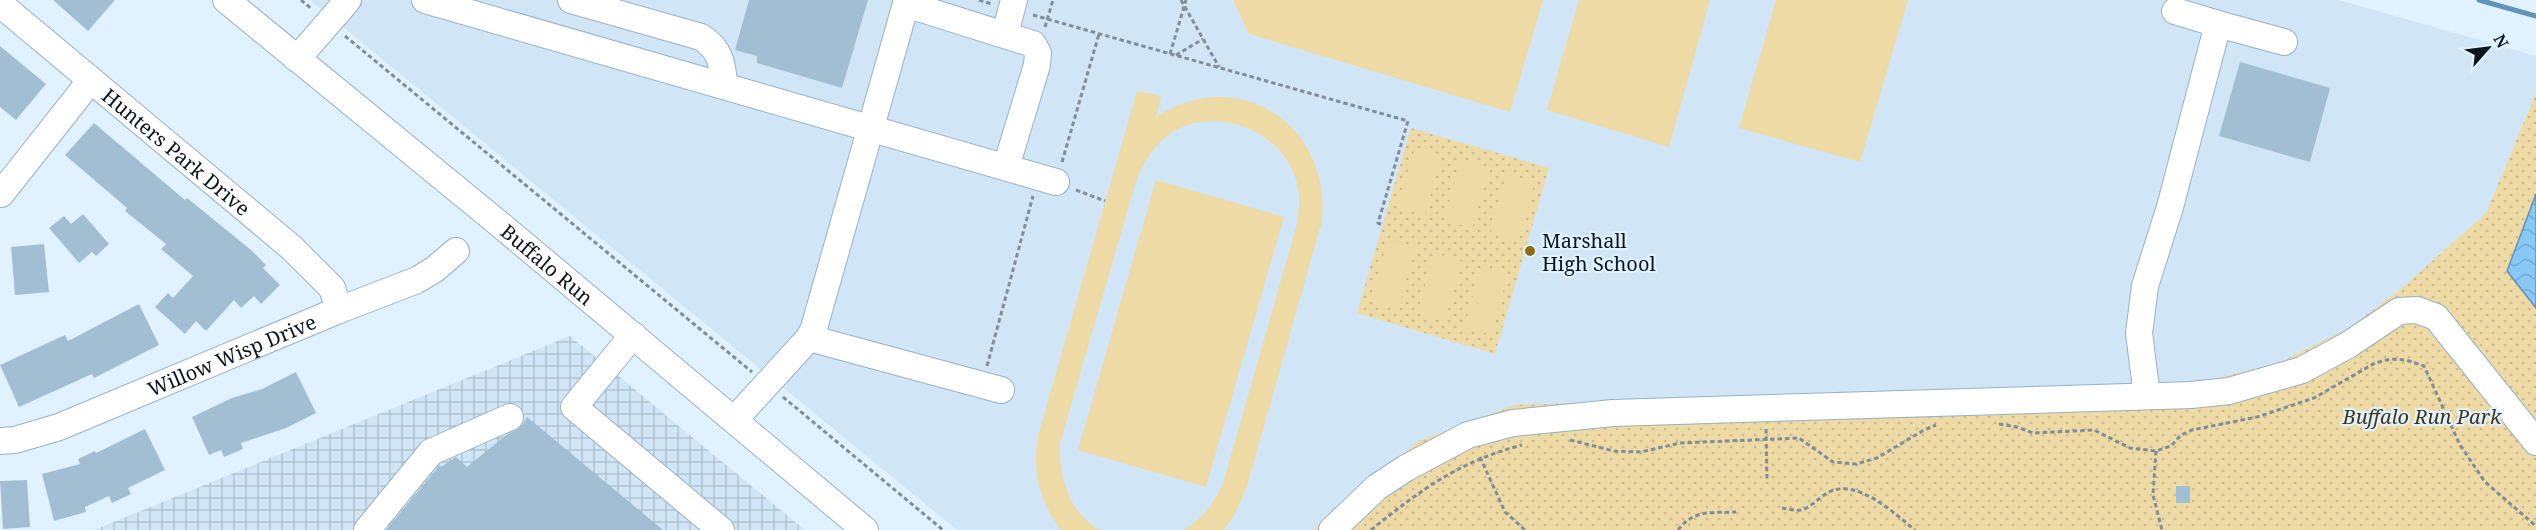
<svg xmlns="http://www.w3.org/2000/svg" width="2536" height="530" font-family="'Noto Serif',serif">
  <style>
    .built { fill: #d0e5f5 }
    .industrial { fill: url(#industrial-grid) }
    .grass { fill: url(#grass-dots) }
    .pitch { fill: #eedaa5 }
    .water { fill: url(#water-waves); stroke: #6292b5; stroke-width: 1.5 }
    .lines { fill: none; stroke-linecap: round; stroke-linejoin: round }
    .stream { stroke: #6292b5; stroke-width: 5 }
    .building { fill: #a2bed3 }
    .minor-casing { stroke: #96b1c6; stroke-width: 28 }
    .path { stroke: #808e99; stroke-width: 3; stroke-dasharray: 4.5 3; stroke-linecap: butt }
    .minor { stroke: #fff; stroke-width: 26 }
    .poi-dot { fill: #8c6f12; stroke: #e0f2ff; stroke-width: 2 }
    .labels { text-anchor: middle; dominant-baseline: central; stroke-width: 4.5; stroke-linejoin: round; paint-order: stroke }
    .street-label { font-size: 20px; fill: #0b151d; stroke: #e0f2ff }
    .poi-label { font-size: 20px; fill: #0b151d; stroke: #e0f2ff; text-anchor: start }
    .park-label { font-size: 20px; font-style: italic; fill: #423718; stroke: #e0f2ff }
  </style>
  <defs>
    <pattern id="industrial-grid" width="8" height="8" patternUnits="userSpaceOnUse" patternTransform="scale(1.5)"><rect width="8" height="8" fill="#d0e5f5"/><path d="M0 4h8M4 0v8" fill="none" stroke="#b1c4d2"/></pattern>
    <pattern id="grass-dots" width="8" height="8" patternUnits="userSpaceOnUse" patternTransform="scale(1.5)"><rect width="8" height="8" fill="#eedaa5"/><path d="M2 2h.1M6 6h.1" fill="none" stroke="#cbba8e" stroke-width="1.8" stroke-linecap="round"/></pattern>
    <pattern id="water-waves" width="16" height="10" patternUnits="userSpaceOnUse" patternTransform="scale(1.5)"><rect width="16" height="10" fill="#87c8f6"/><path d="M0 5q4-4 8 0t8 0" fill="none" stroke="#73abd2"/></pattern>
  </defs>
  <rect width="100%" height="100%" fill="#e0f2ff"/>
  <path class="built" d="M310 0H2339L2536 56V93L2486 213 2401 289 2347 329 2278 363 2201 382 1330 512 1314 530H957Z"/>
  <path class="industrial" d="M570 336 805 530H94Z"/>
  <path class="grass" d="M2536 93V530H1314L1330 512 1419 441 1514 405 2201 382 2278 363 2347 329 2401 289 2486 213Z
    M1411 128 1549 168 1495 354 1357 313Z"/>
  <path class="pitch" d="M1233 0H1543L1510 112 1249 34Z
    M1579 0H1710L1669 147 1547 110Z
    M1776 0H1908L1860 162 1739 128Z
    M1137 91 1161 96 1156 117C1239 63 1331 125 1322 221L1247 486 1235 514 1224 530H1184C1205 517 1215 502 1224 480L1297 224C1298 215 1300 205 1299 196 1295 131 1207 96 1160 142 1148 154 1140 170 1135 185L1060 443C1059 478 1068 510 1099 530H1061C1039 500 1032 473 1038 436Z
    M1415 147 1442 155 1425 215 1397 207Z
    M1461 160 1489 168 1472 228 1444 220Z
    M1507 174 1535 182 1518 242 1490 234Z
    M1156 180 1284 217 1206 487 1078 450Z
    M1388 240 1415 248 1398 309 1371 301Z
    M1434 253 1462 261 1445 321 1417 313Z
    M1481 267 1508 275 1491 335 1464 327Z"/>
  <path class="water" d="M2536 194V308L2507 271Z"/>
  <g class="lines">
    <path class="stream" d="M2479 0 2536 16"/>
  </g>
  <path class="building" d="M53 0H115L88 31Z
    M749 0H868L842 88 757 63V56L735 50Z
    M0 46 46 84 16 120 0 107Z
    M2240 62 2330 88 2310 162 2219 136Z
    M94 123 185 200 187 198 251 250 266 265 263 268 280 285 261 304 254 296 241 308 234 300 206 331 196 321 185 334 155 307 168 293 173 298 193 276 161 249 166 244 125 211 127 208 65 155Z
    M83 214 109 244 96 256 92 252 79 263 49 228 64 216 71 224Z
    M44 244 49 292 15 295 11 247Z
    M139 304 159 345 94 378 92 374 19 407 0 365 65 335 68 341Z
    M296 372 316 413 286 428 241 443 243 449 224 457 221 450 209 455 192 417 232 398 262 389Z
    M527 417 663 530H386L440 465 441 467 456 457 467 467 505 436 522 426Z
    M145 429 165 470 128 488 131 494 112 503 109 496 85 507 86 512 54 521 42 474 80 464 78 459 95 451 96 453Z
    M27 480 30 527 3 529 0 481Z
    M2176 486H2190V503H2176Z"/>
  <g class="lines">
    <g class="minor-casing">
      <g id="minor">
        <path id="s1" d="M226 0 497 222 865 530"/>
        <path d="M425 0 1056 182"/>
        <path d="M571 0 701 37C720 49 723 64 724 85"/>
        <path id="s2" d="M0 4 292 248 332 288 339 310"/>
        <path d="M906 4 1033 44 1038 53 1037 65 1006 167"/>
        <path d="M2175 11 2218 24"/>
        <path d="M1005 34 1014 0"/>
        <path d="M297 59 348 0"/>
        <path d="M1 194 91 80"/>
        <path d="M633 335 574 407 721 530"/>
        <path d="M809 338 1001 390"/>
        <path d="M2147 396 2139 333 2145 286 2170 207 2218 24 2284 42"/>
        <path d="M734 420 809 338 814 328 907 0"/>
        <path id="s3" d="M0 441 15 440 59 427 339 310 417 280 435 269 456 251"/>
        <path d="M367 530 431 452 510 417"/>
        <path d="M1332 530 1377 487 1406 468 1468 435 1513 423 1613 413 2191 395 2229 391 2302 370 2348 345 2399 311 2417 310 2436 317 2536 442"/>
      </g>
    </g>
    <path class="path" d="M301 0 312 9
      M979 0 992 4
      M1181 0 1219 67
      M1033 15 1408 121 1378 223 1383 225
      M1045 27 1053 0
      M345 36 752 372
      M1170 54 1186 0
      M1176 55 1203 39
      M1062 162 1099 34
      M1076 190 1105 201
      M987 366 1033 196
      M783 397 943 530
      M1999 424 2017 427 2033 433 2094 430 2130 448 2156 451 2171 446 2181 435 2192 430 2257 417 2314 398 2375 363 2391 359 2406 360 2424 366 2460 445 2485 482 2536 526
      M1766 429 1767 481
      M1570 440 1614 451 1641 452 1680 443 1799 438 1833 462 1856 464 1877 458 1924 430 1936 425
      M2156 451 2153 495 2162 530
      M1480 457 1505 512 1525 530
      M1782 508C1788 509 1796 511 1801 510 1811 508 1820 496 1829 492 1857 478 1894 513 1915 530
      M1371 530C1422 489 1458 462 1522 445
      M1678 530C1694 509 1712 513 1736 512"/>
    <use href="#minor" class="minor"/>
  </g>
  <circle class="poi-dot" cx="1530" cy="251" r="6"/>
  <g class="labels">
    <g class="street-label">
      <text stroke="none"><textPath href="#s2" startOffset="230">Hunters Park Drive</textPath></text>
      <text stroke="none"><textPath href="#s1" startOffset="416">Buffalo Run</textPath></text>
      <text stroke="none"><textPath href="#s3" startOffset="248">Willow Wisp Drive</textPath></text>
    </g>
    <g class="poi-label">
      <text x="1542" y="240">Marshall<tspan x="1542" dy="23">High School</tspan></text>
    </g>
    <g class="park-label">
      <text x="2422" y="416">Buffalo Run Park</text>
    </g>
  </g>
  <g transform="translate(2488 48) rotate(62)" stroke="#e0f2ff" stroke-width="4.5" paint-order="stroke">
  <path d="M0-4.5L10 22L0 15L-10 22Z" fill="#0b151d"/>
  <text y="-9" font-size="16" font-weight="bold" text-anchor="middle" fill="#0b151d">N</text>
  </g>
</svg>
